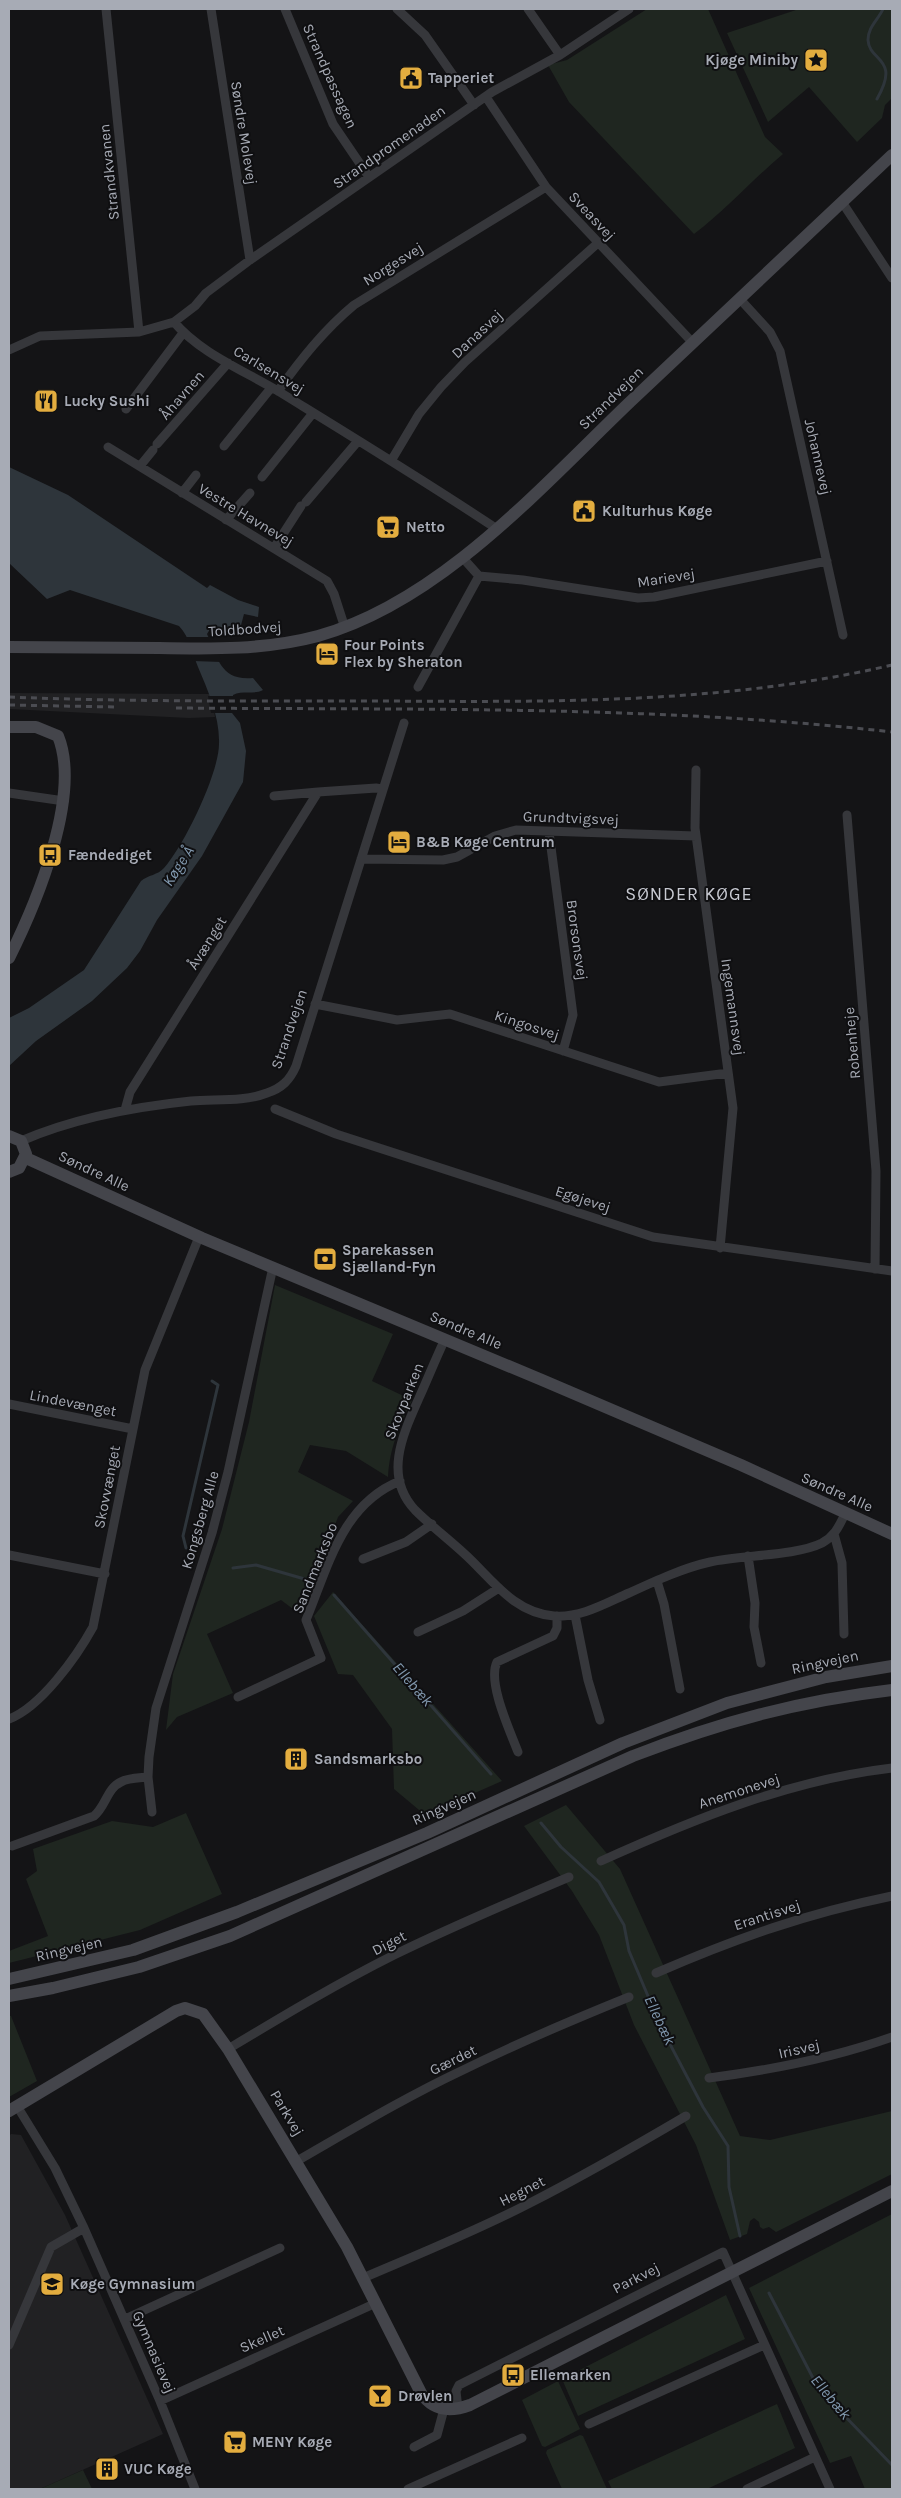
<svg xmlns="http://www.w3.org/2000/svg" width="901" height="2498" font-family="Karla,sans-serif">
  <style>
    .built { fill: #212123 }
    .green { fill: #1f2620 }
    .water { fill: #2e353b }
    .pier { fill: #141416 }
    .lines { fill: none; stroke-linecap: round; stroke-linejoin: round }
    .stream { stroke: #2e353b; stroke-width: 3 }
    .street { stroke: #36373b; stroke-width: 9 }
    .secondary { stroke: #44454b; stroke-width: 12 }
    .rail { stroke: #4b4c52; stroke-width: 3; stroke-dasharray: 6 5; stroke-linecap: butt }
    .labels { text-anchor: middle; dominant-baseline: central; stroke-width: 4; stroke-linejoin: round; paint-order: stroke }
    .poi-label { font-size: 15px; font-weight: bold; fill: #a7abb5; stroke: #0f0f11; text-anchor: start }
    .street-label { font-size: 15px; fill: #a7abb5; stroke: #0f0f11 }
    .water-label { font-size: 16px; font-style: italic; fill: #8198ae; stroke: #0f0f11 }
    .quarter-label { font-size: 18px; letter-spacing: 1px; fill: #c8cad2; stroke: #0f0f11 }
  </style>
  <rect width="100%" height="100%" fill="#141416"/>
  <path class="built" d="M9 693 211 694 215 717 189 718 9 709Z
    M11 2134 21 2135 65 2215 163 2434 40 2489H9V2136Z"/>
  <path class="green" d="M647 9H708L765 137 783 154C752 180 726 210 694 234L569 102 548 65 567 60Z
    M799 9H892V98L885 105 882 118 857 142 809 87 768 122 727 33Z
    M275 1285 393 1334 372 1381 412 1400C399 1428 390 1446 388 1477L346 1451 310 1445 298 1472 353 1501 338 1517 317 1574 297 1612 281 1600 207 1634 233 1693 177 1717 166 1730 173 1674 222 1529 249 1422Z
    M333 1592 502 1781 425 1815 394 1789 392 1729 353 1675 338 1674 314 1616Z
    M566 1805 620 1869 740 2136 770 2140 892 2111V2174L776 2232 769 2227 763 2229 760 2227 759 2222 754 2218 750 2221 747 2234 730 2240 696 2145 634 2025 599 1935 572 1891 524 1826Z
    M186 1813 222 1894 140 1930 9 1963V1951L48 1936 26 1879 37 1871 33 1849 112 1821 153 1827Z
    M9 2016H11L37 2081 9 2097Z
    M892 2214V2489H865L851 2456 830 2463 749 2288Z
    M726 2295 745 2339 578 2416 562 2379Z
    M558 2381 580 2429 545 2447 542 2446 522 2400Z
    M777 2404 795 2448 707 2489H612L608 2481Z
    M580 2435 583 2436 607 2489H562L546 2453 547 2450Z
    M83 2470 92 2489H40Z"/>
  <path class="water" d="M9 467 68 495 207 588 210 585 238 600 259 607 258 617 244 614 240 629H210L207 634C218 659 221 681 253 678L263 690C254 695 242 690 233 695L232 713 240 723 246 751 243 782 202 856 157 920 140 951 127 968 92 1001 36 1041 9 1066V1018L29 1008 84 970 141 881C148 875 158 875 164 868 184 846 219 773 219 744 220 717 208 691 198 667 192 652 190 638 179 626L70 590 47 599 9 563Z"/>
  <path class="pier" d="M185 637H211L222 662 193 661Z
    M208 696H235V713H211Z"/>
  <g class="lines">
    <path class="stream" d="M877 99C901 57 869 62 868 40 868 27 878 20 883 9
      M186 1548 183 1536 218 1385 212 1381
      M233 1568 256 1565 308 1580
      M334 1595 491 1774
      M541 1823 561 1847 599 1882 624 1925 629 1951 661 2027 703 2107 728 2146 729 2187 740 2236
      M769 2293 814 2380 837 2408 892 2465"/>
    <path class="street" d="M106 9 139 332
      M211 9 250 260
      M285 9 333 124 369 177
      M397 9 425 35 474 105
      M528 9 560 55
      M486 97 546 187 693 343
      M842 202 892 278
      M739 298 770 332 780 351 843 635
      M174 322C200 353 243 370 278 391 351 436 425 481 497 529
      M9 350 40 336 139 332 174 322 195 306 206 293 250 260 492 92 560 55 629 9
      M278 391C301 359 324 330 354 305L546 187
      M126 409 183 333
      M157 444 228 363
      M224 446 271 388
      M108 447 327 581 334 594 345 628
      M391 461 419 414 441 387 465 362 599 242
      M140 466 153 450
      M262 477 313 413
      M182 493 196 475
      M306 502 358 441
      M226 520 250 493
      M274 548 301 506
      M479 576 523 580 638 598 654 597 827 561
      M418 687 479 576 462 557
      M696 770 695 828 733 1108 720 1248
      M9 793 64 801
      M274 796 318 792
      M847 815 876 1171 875 1269
      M549 832 573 1015 563 1051
      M361 859 443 860 457 857 495 836 516 830 696 836
      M315 1004 397 1020 450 1014 659 1082 728 1073
      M275 1109 336 1134 653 1237 892 1271
      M125 1110 130 1092 318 792 376 788 382 789
      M21 1141C74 1118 133 1107 191 1101 216 1099 244 1102 267 1093 282 1088 290 1080 296 1066L404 723
      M445 1339C436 1358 428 1378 419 1398 403 1434 383 1476 415 1510 433 1528 454 1543 472 1561 496 1585 517 1613 554 1616 581 1618 606 1603 629 1593 655 1581 683 1568 710 1562 741 1555 796 1556 822 1543 835 1536 839 1526 845 1514
      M9 1404 133 1429
      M834 1534 842 1563 844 1634
      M9 1555 105 1574
      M748 1556 755 1603 754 1627 761 1663
      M363 1559 406 1542 432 1524
      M657 1581 664 1604 680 1689
      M575 1615 588 1680 600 1720
      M418 1632 463 1611 499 1588
      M238 1697 321 1658 306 1620C328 1567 342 1504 400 1481
      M9 1719C41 1707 77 1656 93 1627L145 1370 199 1237
      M518 1752C510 1731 487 1682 497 1662L553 1636 557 1628V1616
      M152 1812 148 1777 149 1757 156 1708 212 1533 228 1472 273 1267
      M12 1846 94 1816C106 1806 107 1788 121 1782 128 1778 140 1778 148 1777
      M601 1861C694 1819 790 1780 892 1768
      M656 1973C737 1938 805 1914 892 1896
      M228 2049C283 2016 338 1983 394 1955 451 1927 510 1902 569 1877
      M709 2078C771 2070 833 2058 892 2037
      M17 2106 55 2168 84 2228 160 2401 195 2489
      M297 2161C351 2130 404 2098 461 2071 516 2044 572 2020 629 1997
      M363 2278C419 2254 476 2231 530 2203 583 2176 635 2146 686 2116
      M125 2319 280 2248
      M9 2345 51 2247 84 2228
      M160 2401 376 2303
      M458 2409 456 2391 459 2385 723 2252 830 2489
      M589 2424 764 2345
      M414 2447 437 2435 444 2409
      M408 2489 522 2438
      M747 2489 815 2457"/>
    <path class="secondary" d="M9 647C59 647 109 648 159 648 212 649 266 650 318 636 440 602 541 487 631 401 718 319 805 237 892 155
      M9 727H36L58 736C82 795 36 904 9 958
      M9 1136 21 1141 26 1154 19 1168 9 1172
      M26 1158 202 1238 542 1380 741 1465 892 1534
      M9 1979 133 1950 237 1912 427 1833 623 1743 727 1703 826 1677 892 1666
      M9 1996 53 1988 139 1967 230 1936 633 1756C721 1722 798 1701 892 1690
      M9 2111 176 2011 185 2008 203 2014 228 2049 347 2247 421 2393C433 2411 451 2412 470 2405L892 2191"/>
    <path class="rail" d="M9 697C133 702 258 701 383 701 554 702 725 704 892 665
      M9 705 116 707
      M176 708C415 710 654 705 892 732"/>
  </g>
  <defs>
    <g id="sight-square" transform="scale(1.25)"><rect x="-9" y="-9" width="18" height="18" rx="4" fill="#e3ad3f" stroke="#0f0f11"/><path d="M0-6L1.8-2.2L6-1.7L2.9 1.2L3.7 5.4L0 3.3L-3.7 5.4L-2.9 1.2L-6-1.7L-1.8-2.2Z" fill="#111"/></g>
    <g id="civic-square" transform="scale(1.25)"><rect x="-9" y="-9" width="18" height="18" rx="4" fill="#e3ad3f" stroke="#0f0f11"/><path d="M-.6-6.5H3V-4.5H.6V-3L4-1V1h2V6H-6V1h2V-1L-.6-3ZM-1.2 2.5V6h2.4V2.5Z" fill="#111"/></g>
    <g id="restaurant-square" transform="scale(1.25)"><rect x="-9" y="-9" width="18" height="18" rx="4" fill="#e3ad3f" stroke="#0f0f11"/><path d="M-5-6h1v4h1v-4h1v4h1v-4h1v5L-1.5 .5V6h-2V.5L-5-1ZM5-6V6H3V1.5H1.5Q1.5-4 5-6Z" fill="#111"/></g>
    <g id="supermarket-square" transform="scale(1.25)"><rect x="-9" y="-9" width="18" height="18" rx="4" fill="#e3ad3f" stroke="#0f0f11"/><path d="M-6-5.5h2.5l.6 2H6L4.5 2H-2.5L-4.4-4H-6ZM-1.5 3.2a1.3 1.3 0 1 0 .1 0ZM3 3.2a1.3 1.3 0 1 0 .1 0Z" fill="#111"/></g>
    <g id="hotel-square" transform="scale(1.25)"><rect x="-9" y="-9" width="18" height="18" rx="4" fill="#e3ad3f" stroke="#0f0f11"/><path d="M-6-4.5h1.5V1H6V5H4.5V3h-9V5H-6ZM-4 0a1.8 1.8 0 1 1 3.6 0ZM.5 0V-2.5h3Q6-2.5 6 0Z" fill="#111"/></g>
    <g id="bus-square" transform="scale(1.25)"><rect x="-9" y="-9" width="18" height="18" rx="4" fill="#e3ad3f" stroke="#0f0f11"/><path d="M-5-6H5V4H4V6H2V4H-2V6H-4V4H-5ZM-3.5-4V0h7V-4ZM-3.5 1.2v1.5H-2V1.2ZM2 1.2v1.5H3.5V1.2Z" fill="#111"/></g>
    <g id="bank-square" transform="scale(1.25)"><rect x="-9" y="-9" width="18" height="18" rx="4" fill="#e3ad3f" stroke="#0f0f11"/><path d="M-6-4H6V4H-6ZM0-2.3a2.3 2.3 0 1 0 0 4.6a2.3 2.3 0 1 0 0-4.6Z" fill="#111"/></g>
    <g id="building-square" transform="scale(1.25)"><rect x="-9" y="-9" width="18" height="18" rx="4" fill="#e3ad3f" stroke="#0f0f11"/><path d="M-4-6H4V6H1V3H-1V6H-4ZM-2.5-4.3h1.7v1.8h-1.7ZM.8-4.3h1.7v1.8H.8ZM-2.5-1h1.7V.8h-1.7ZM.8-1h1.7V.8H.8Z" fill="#111"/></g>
    <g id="school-square" transform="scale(1.25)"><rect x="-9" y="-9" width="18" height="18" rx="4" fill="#e3ad3f" stroke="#0f0f11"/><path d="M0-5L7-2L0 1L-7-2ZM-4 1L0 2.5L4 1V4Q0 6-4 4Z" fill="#111"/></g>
    <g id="bar-square" transform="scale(1.25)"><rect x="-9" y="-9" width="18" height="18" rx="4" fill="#e3ad3f" stroke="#0f0f11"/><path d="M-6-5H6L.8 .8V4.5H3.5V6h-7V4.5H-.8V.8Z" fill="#111"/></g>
  </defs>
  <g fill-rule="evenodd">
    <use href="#sight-square" x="816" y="60"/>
    <use href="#civic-square" x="411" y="78"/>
    <use href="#restaurant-square" x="46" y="401"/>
    <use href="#civic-square" x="584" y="511"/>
    <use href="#supermarket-square" x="388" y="527"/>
    <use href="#hotel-square" x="327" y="654"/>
    <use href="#hotel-square" x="399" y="842"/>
    <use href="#bus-square" x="50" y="855"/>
    <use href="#bank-square" x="325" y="1259"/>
    <use href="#building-square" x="296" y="1759"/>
    <use href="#school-square" x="52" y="2284"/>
    <use href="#bus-square" x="513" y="2375"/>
    <use href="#bar-square" x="380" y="2396"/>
    <use href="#supermarket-square" x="235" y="2442"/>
    <use href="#building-square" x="107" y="2469"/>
  </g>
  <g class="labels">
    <g class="poi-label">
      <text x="798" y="60" text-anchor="end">Kjøge Miniby</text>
      <text x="428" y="78">Tapperiet</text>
      <text x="64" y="401">Lucky Sushi</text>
      <text x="602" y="511">Kulturhus Køge</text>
      <text x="406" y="527">Netto</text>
      <text x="344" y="645">Four Points<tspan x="344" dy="17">Flex by Sheraton</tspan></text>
      <text x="416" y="842">B&amp;B Køge Centrum</text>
      <text x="68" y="855">Fændediget</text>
      <text x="342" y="1250">Sparekassen<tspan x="342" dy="17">Sjælland-Fyn</tspan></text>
      <text x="314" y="1759">Sandsmarksbo</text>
      <text x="70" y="2284">Køge Gymnasium</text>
      <text x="530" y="2375">Ellemarken</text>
      <text x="398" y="2396">Drøvlen</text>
      <text x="252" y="2442">MENY Køge</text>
      <text x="124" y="2469">VUC Køge</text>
    </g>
    <g class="street-label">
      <text transform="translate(330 76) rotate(66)">Strandpassagen</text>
      <text transform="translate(244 133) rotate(81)">Søndre Molevej</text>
      <text transform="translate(389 147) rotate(-35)">Strandpromenaden</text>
      <text transform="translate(109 172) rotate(-96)">Strandkvanen</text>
      <text transform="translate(592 216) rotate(47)">Sveasvej</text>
      <text transform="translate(393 264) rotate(-32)">Norgesvej</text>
      <text transform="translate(477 334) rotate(-43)">Danasvej</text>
      <text transform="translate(269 370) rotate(31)">Carlsensvej</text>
      <text transform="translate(182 395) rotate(-49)">Åhavnen</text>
      <text transform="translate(611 398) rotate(-44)">Strandvejen</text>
      <text transform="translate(818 457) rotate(77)">Johannevej</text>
      <text transform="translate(246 515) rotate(31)">Vestre Havnevej</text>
      <text transform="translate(666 578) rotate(-9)">Marievej</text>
      <text transform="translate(245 629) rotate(-4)">Toldbodvej</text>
      <text transform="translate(571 818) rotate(2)">Grundtvigsvej</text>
      <text transform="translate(577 940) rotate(82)">Brorsonsvej</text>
      <text transform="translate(207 943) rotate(-58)">Åvænget</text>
      <text transform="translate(733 1007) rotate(82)">Ingemannsvej</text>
      <text transform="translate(527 1025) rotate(18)">Kingosvej</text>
      <text transform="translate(289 1029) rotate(-71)">Strandvejen</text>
      <text transform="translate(852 1043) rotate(-95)">Robenheje</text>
      <text transform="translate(94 1171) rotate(25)">Søndre Alle</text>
      <text transform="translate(583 1199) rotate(18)">Egøjevej</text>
      <text transform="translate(466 1330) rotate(23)">Søndre Alle</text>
      <text transform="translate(404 1401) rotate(-68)">Skovparken</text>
      <text transform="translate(73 1403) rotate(11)">Lindevænget</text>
      <text transform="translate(107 1487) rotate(-79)">Skovvænget</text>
      <text transform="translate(837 1492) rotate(24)">Søndre Alle</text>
      <text transform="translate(200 1520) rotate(-74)">Kongsberg Alle</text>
      <text transform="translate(315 1568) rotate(-68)">Sandmarksbo</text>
      <text transform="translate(825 1662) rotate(-12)">Ringvejen</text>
      <text transform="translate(739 1791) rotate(-18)">Anemonevej</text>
      <text transform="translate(444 1807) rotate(-24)">Ringvejen</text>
      <text transform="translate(767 1915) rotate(-18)">Erantisvej</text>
      <text transform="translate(389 1943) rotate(-27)">Diget</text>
      <text transform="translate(69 1949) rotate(-13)">Ringvejen</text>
      <text transform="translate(799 2049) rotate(-13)">Irisvej</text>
      <text transform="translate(453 2060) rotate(-26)">Gærdet</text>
      <text transform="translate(287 2113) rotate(59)">Parkvej</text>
      <text transform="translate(522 2191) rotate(-27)">Hegnet</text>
      <text transform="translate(636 2278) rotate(-27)">Parkvej</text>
      <text transform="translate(262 2339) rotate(-24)">Skellet</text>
      <text transform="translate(154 2352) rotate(67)">Gymnasievej</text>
    </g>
    <g class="water-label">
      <text transform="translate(178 866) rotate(-57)">Køge Å</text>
      <text transform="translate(413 1684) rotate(49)">Ellebæk</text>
      <text transform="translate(660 2020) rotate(65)">Ellebæk</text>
      <text transform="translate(831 2397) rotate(50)">Ellebæk</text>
    </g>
    <g class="quarter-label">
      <text x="689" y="894">SØNDER KØGE</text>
    </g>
  </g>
  <rect width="901" height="2498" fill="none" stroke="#a7abb5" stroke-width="20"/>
</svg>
